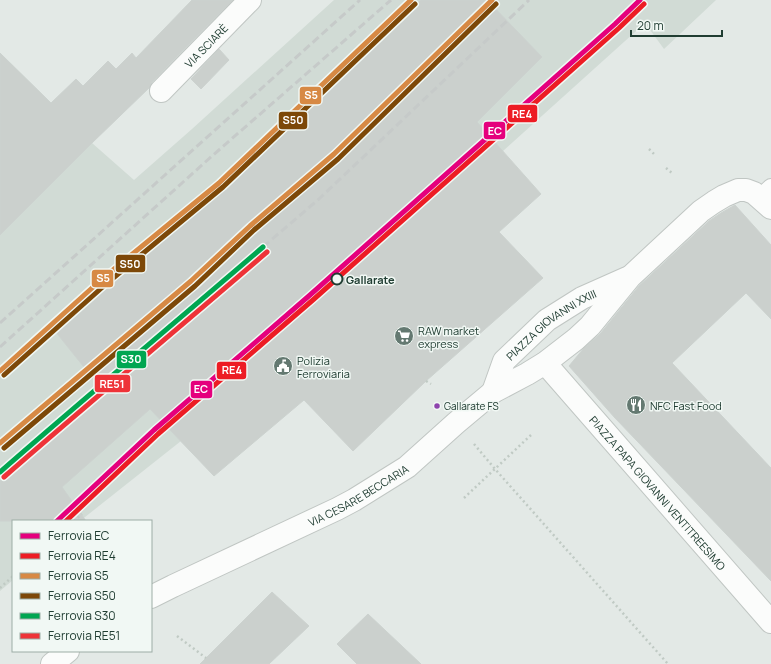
<svg xmlns="http://www.w3.org/2000/svg" width="771" height="664" font-family="Manrope,sans-serif">
  <style>
    .built { fill: #d1dbd5 }
    .building { fill: #cbd0cd; stroke: #ccd2cf }
    .lines { fill: none; stroke-linecap: round; stroke-linejoin: round }
    .lane-casing { stroke: #c0c6c3; stroke-width: 18 }
    .street-casing { stroke: #c0c6c3; stroke-width: 24 }
    .path { stroke: #c0cac4; stroke-width: 2.5; stroke-dasharray: 2 3; stroke-linecap: butt }
    .lane { stroke: #fbfcfb; stroke-width: 16 }
    .street { stroke: #fbfcfb; stroke-width: 22 }
    .rail { stroke: #c6cac9; stroke-width: 3; stroke-dasharray: 8 4; stroke-linecap: butt }
    .rail-1-casing { stroke: #f1f8f4; stroke-width: 8 }
    .rail-2-casing { stroke: #f1f8f4; stroke-width: 8 }
    .rail-3-casing { stroke: #f1f8f4; stroke-width: 8 }
    .rail-4-casing { stroke: #f1f8f4; stroke-width: 8 }
    .rail-5-casing { stroke: #f1f8f4; stroke-width: 8 }
    .rail-6-casing { stroke: #f1f8f4; stroke-width: 8 }
    .rail-1 { stroke: #e5007d; stroke-width: 5 }
    .rail-2 { stroke: #ed1c24; stroke-width: 5 }
    .rail-3 { stroke: #d78944; stroke-width: 5 }
    .rail-4 { stroke: #7d4808; stroke-width: 5 }
    .rail-5 { stroke: #00a651; stroke-width: 5 }
    .rail-6 { stroke: #ee3338; stroke-width: 5 }
    .stop-dot { fill: #f1f8f4; stroke: #203d32; stroke-width: 2 }
    .bus-dot { fill: #8e44ad; stroke: #f1f8f4; stroke-width: 1.5 }
    .labels { text-anchor: middle; dominant-baseline: central; stroke-width: 3; stroke-linejoin: round; paint-order: stroke }
    .bus-label { font-size: 10px; fill: #203d32; stroke: #f1f8f4; text-anchor: start }
    .street-label { font-size: 11px; fill: #203d32; stroke: #f1f8f4 }
    .stop-label { font-size: 11px; font-weight: bold; fill: #203d32; stroke: #f1f8f4; text-anchor: start }
    .poi-label { font-size: 11px; fill: #203d32; stroke: #f1f8f4; text-anchor: start }
    .line-badge { stroke: #f1f8f4; stroke-width: 1.5 }
    .badge-label { font-size: 11px; text-anchor: middle; font-weight: bold; fill: #fff }
  </style>
  <rect width="100%" height="100%" fill="#e3e9e6"/>
  <path class="built" d="M334 0H716L664 49 645 23 503 151 464 191 181 441 80 521H13V580L0 591V53L92 143 134 180 192 129Z"/>
  <path class="building" d="M192 0H233L152 82 150 87 92 143 0 235V53L51 103 76 79 83 86 108 61 116 69 132 53 136 58Z
    M421 0H487L542 57 477 122 541 194 499 232 543 278 426 381 353 451 304 400 214 476 150 409 62 487 86 521H0V481L104 392 55 331 158 242 264 148Z
    M219 49 229 60 201 89 191 79Z
    M735 205 771 245V319L746 293 672 363 771 468V581L615 418 569 366 584 348 600 334 639 286 709 221 721 213Z
    M272 592 309 626 269 664H200Z
    M368 614 421 664H357L337 644Z"/>
  <g class="lines">
    <g class="lane-casing">
      <path id="lane" d="M760 197 771 187"/>
    </g>
    <g class="street-casing">
      <g id="street">
        <path id="s1" d="M161 91 250 0"/>
        <path id="s2" d="M545 363 771 622"/>
        <path id="s3" d="M493 392 504 361 547 320 582 298 627 278"/>
        <path id="s4" d="M151 597 173 586 337 509 354 500 407 467 456 423 493 392 527 374 545 363 576 339 590 326 630 277 701 211 714 202 724 196 738 190H746L754 193 771 208"/>
        <path d="M52 664 68 651"/>
      </g>
    </g>
    <path class="path" d="M649 149 654 154
      M666 168 672 173
      M426 381 431 384
      M474 444 495 469 668 664
      M464 498 531 435
      M74 521 82 514
      M0 588 13 576
      M177 636 206 658"/>
    <use href="#lane" class="lane"/>
    <use href="#street" class="street"/>
    <path class="rail" d="M263 247 319 199 529 0
      M0 323 360 0
      M0 347 212 156 391 0"/>
    <g class="rail-1-casing">
      <path id="rail-1" d="M57 521 154 430 310 295 615 24 640 0"/>
    </g>
    <g class="rail-2-casing">
      <path id="rail-2" d="M66 521 158 434 314 299 619 28 644 4"/>
    </g>
    <g class="rail-3-casing">
      <path id="rail-3" d="M0 371 102 279 219 183 411 0
        M0 443 191 281 250 226 334 154 492 0"/>
    </g>
    <g class="rail-4-casing">
      <path id="rail-4" d="M4 375 106 284 223 187 415 4
        M4 448 195 286 254 230 338 159 496 4"/>
    </g>
    <g class="rail-5-casing">
      <path id="rail-5" d="M0 472C87 396 176 322 263 247"/>
    </g>
    <g class="rail-6-casing">
      <path id="rail-6" d="M4 477C91 401 180 327 267 252"/>
    </g>
    <use href="#rail-1" class="rail-1"/>
    <use href="#rail-2" class="rail-2"/>
    <use href="#rail-3" class="rail-3"/>
    <use href="#rail-4" class="rail-4"/>
    <use href="#rail-5" class="rail-5"/>
    <use href="#rail-6" class="rail-6"/>
  </g>
  <defs>
    <g id="supermarket-disc" transform="scale(1)"><circle r="9.5" fill="#647971" stroke="#f1f8f4"/><path d="M-6-5.5h2.5l.6 2H6L4.5 2H-2.5L-4.4-4H-6ZM-1.5 3.2a1.3 1.3 0 1 0 .1 0ZM3 3.2a1.3 1.3 0 1 0 .1 0Z" fill="#fff"/></g>
    <g id="civic-disc" transform="scale(1)"><circle r="9.5" fill="#647971" stroke="#f1f8f4"/><path d="M-.6-6.5H3V-4.5H.6V-3L4-1V1h2V6H-6V1h2V-1L-.6-3ZM-1.2 2.5V6h2.4V2.5Z" fill="#fff"/></g>
    <g id="restaurant-disc" transform="scale(1)"><circle r="9.5" fill="#647971" stroke="#f1f8f4"/><path d="M-5-6h1v4h1v-4h1v4h1v-4h1v5L-1.5 .5V6h-2V.5L-5-1ZM5-6V6H3V1.5H1.5Q1.5-4 5-6Z" fill="#fff"/></g>
  </defs>
  <g fill-rule="evenodd">
    <use href="#supermarket-disc" x="404" y="336"/>
    <use href="#civic-disc" x="283" y="366"/>
    <use href="#restaurant-disc" x="636" y="405"/>
  </g>
  <circle class="stop-dot" cx="337" cy="279" r="5.5"/>
  <circle class="bus-dot" cx="437" cy="406" r="3.5"/>
  <g class="labels">
    <g class="bus-label">
      <text x="444" y="406">Gallarate FS</text>
    </g>
    <g class="street-label">
      <text stroke="none"><textPath href="#s1" startOffset="64">VIA SCIARÈ</textPath></text>
      <text stroke="none"><textPath href="#s3" startOffset="93">PIAZZA GIOVANNI XXIII</textPath></text>
      <text stroke="none"><textPath href="#s2" startOffset="172">PIAZZA PAPA GIOVANNI VENTITREESIMO</textPath></text>
      <text stroke="none"><textPath href="#s4" startOffset="231">VIA CESARE BECCARIA</textPath></text>
    </g>
    <g class="stop-label">
      <text x="346" y="279">Gallarate</text>
    </g>
    <g class="poi-label">
      <text x="418" y="330">RAW market<tspan x="418" dy="13">express</tspan></text>
      <text x="297" y="360">Polizia<tspan x="297" dy="13">Ferroviaria</tspan></text>
      <text x="650" y="405">NFC Fast Food</text>
    </g>
  </g>
  <g class="line-badge">
    <rect x="299" y="86" width="23" height="19" rx="4" fill="#d78944"/>
    <rect x="507" y="104" width="31" height="19" rx="4" fill="#ed1c24"/>
    <rect x="278" y="111" width="30" height="19" rx="4" fill="#7d4808"/>
    <rect x="483" y="121" width="23" height="19" rx="4" fill="#e5007d"/>
    <rect x="115" y="254" width="31" height="19" rx="4" fill="#7d4808"/>
    <rect x="91" y="269" width="23" height="19" rx="4" fill="#d78944"/>
    <rect x="116" y="350" width="31" height="19" rx="4" fill="#00a651"/>
    <rect x="216" y="361" width="31" height="19" rx="4" fill="#ed1c24"/>
    <rect x="94" y="374" width="37" height="19" rx="4" fill="#ee3338"/>
    <rect x="190" y="380" width="23" height="19" rx="4" fill="#e5007d"/>
  </g>
  <g class="badge-label">
    <text x="311" y="99">S5</text>
    <text x="522" y="118">RE4</text>
    <text x="293" y="124">S50</text>
    <text x="495" y="135">EC</text>
    <text x="130" y="268">S50</text>
    <text x="103" y="282">S5</text>
    <text x="131" y="363">S30</text>
    <text x="232" y="374">RE4</text>
    <text x="112" y="388">RE51</text>
    <text x="201" y="393">EC</text>
  </g>
  <rect x="12" y="520" width="140" height="132" fill="#f1f8f4" stroke="#9dada6"/>
  <rect x="20" y="533" width="20" height="6" fill="#e5007d" stroke="#9dada6"/>
  <text x="48" y="540" font-size="12" fill="#203d32">Ferrovia EC</text>
  <rect x="20" y="553" width="20" height="6" fill="#ed1c24" stroke="#9dada6"/>
  <text x="48" y="560" font-size="12" fill="#203d32">Ferrovia RE4</text>
  <rect x="20" y="573" width="20" height="6" fill="#d78944" stroke="#9dada6"/>
  <text x="48" y="580" font-size="12" fill="#203d32">Ferrovia S5</text>
  <rect x="20" y="593" width="20" height="6" fill="#7d4808" stroke="#9dada6"/>
  <text x="48" y="600" font-size="12" fill="#203d32">Ferrovia S50</text>
  <rect x="20" y="613" width="20" height="6" fill="#00a651" stroke="#9dada6"/>
  <text x="48" y="620" font-size="12" fill="#203d32">Ferrovia S30</text>
  <rect x="20" y="633" width="20" height="6" fill="#ee3338" stroke="#9dada6"/>
  <text x="48" y="640" font-size="12" fill="#203d32">Ferrovia RE51</text>
  <path d="M631 30v6h91v-6" fill="none" stroke="#203d32" stroke-width="2"/>
  <text x="637" y="30" font-size="12" fill="#203d32" stroke="#f1f8f4" stroke-width="3" paint-order="stroke">20 m</text>
</svg>
